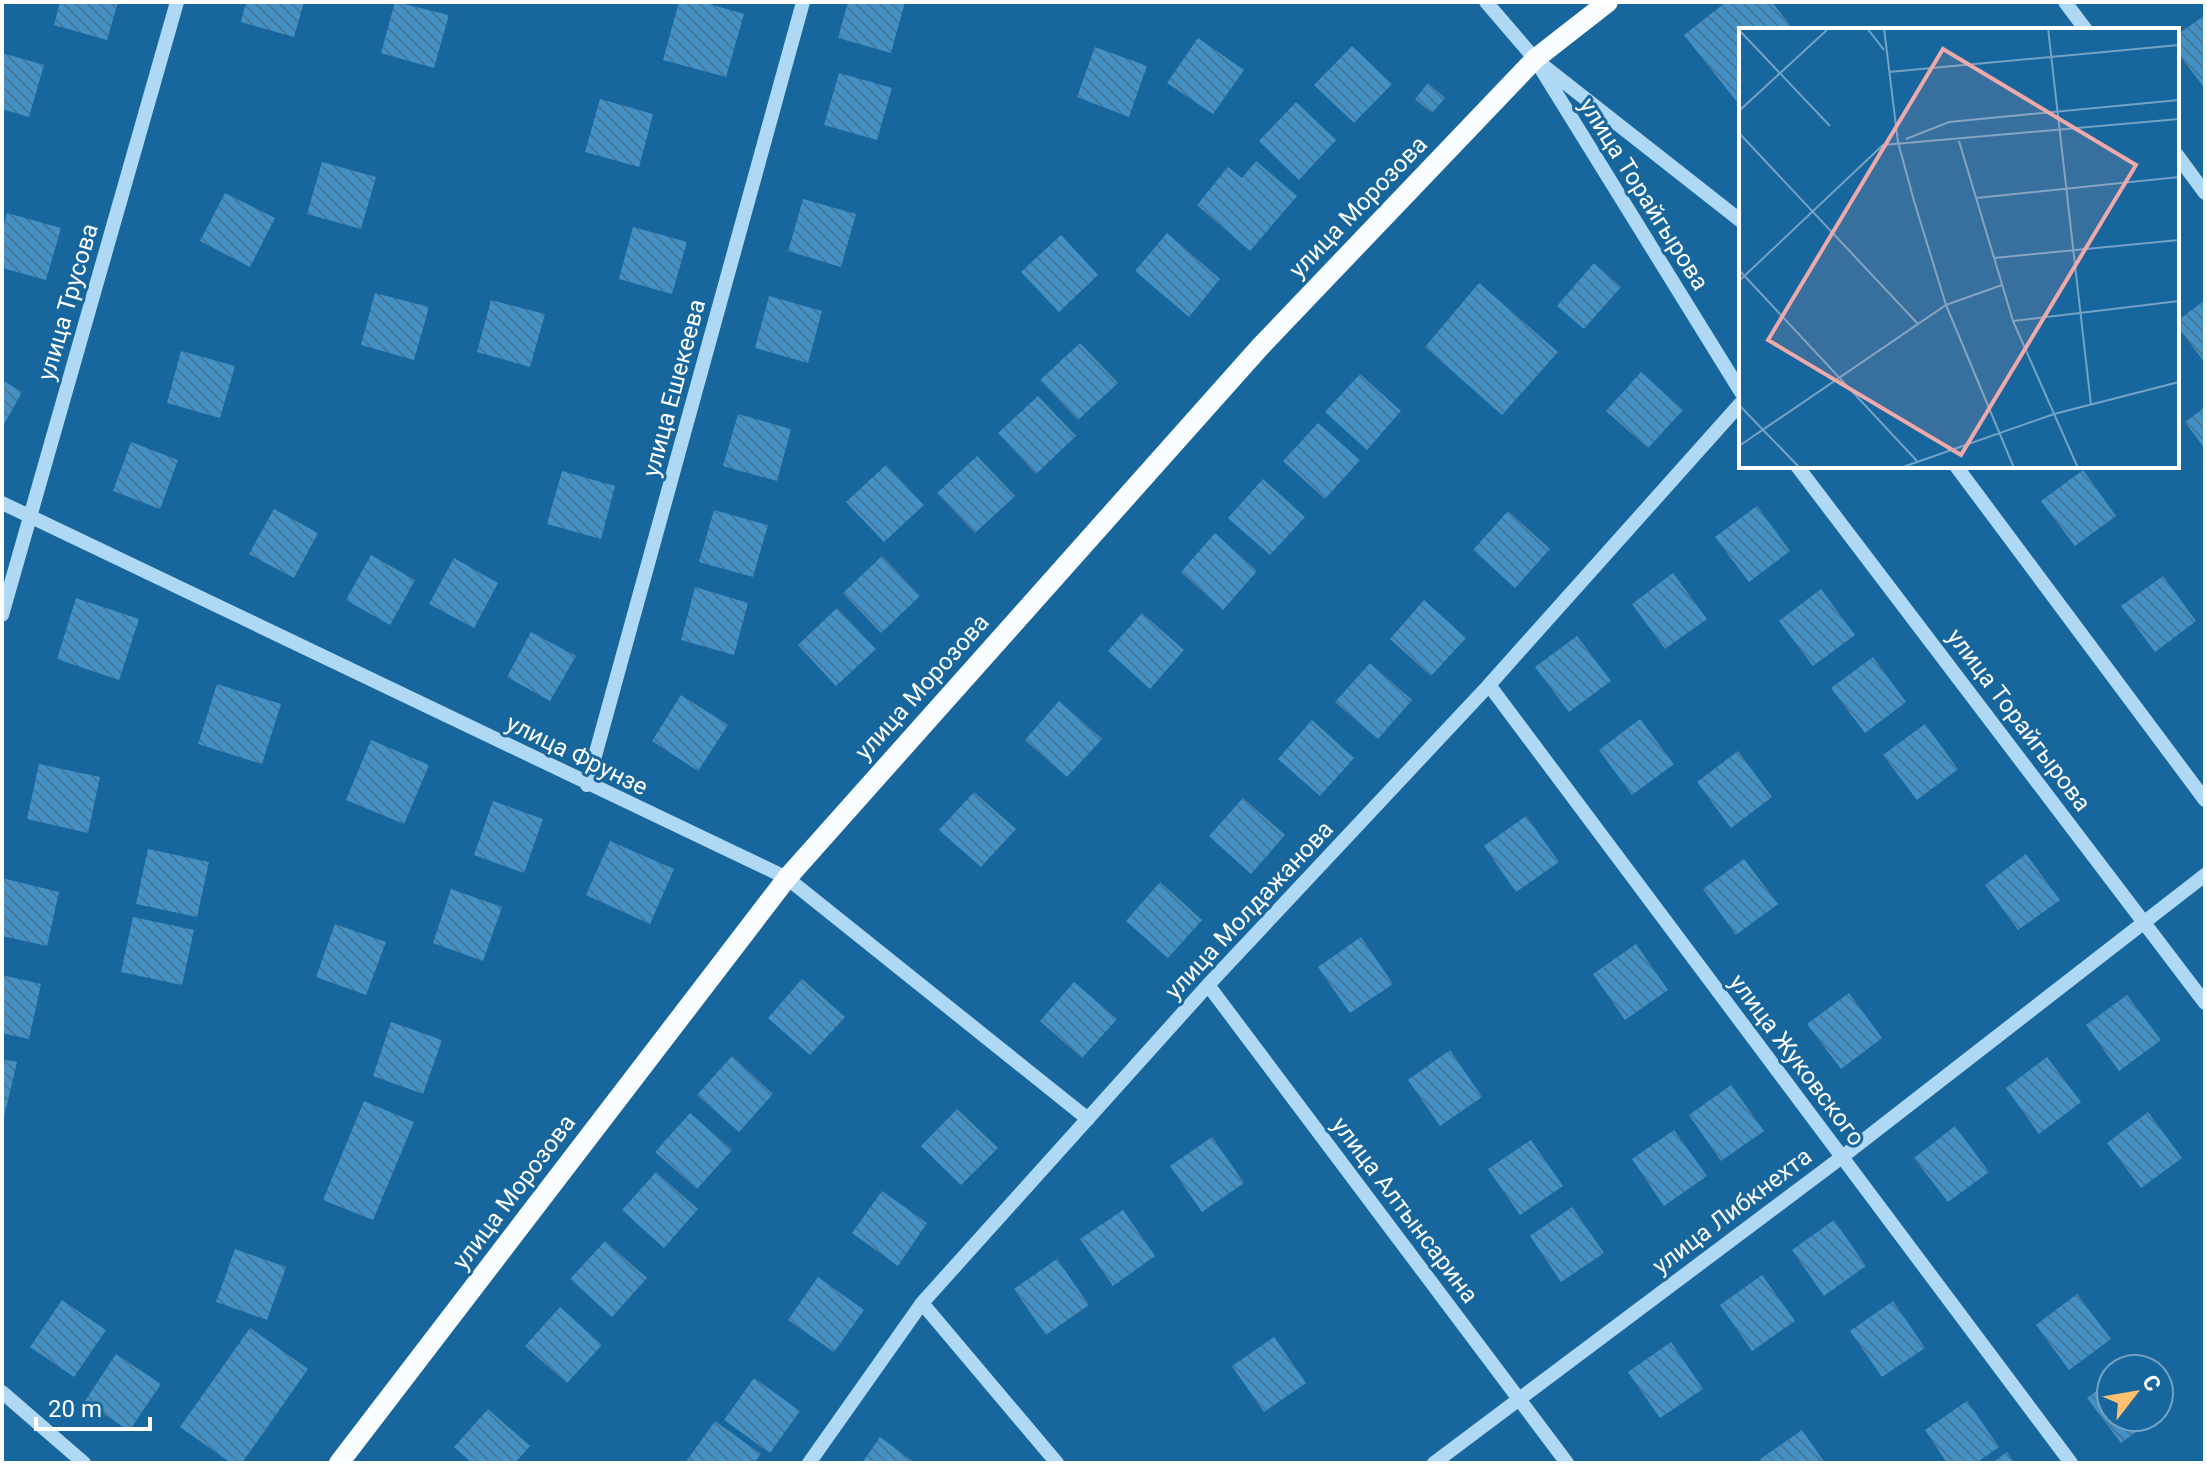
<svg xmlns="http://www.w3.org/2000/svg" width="2207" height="1465" font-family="Roboto,sans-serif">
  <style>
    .building { fill: url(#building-back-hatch) }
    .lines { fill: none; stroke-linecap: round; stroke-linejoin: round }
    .minor { stroke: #aed8f3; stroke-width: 14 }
    .major { stroke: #fafdff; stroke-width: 20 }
    .labels { text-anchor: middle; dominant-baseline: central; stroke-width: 6; stroke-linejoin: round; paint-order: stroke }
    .street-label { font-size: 24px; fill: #fff; stroke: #17669d }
    .inset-road { fill: none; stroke: #74a3c4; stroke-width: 2 }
    .view { fill: #efa9a9; fill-opacity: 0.15; stroke: #efa9a9; stroke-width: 4 }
    .inset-edge { fill: none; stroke: #fff; stroke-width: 4 }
  </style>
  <defs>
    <pattern id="building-back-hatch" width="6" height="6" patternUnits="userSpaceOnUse" patternTransform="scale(2)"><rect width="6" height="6" fill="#4491c5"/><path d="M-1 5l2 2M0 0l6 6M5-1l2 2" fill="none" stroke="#47799b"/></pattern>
  </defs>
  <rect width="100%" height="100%" fill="#17669d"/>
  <path class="building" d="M60 2H118L107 40 54 25Z
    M246 2H304L294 37 241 22Z
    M395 2 449 15 434 68 381 53Z
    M679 2H702L744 14 726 77 663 60Z
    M848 2H905L891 53 838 38Z
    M1726 2H1772L1790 25 1783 30H1741V107L1684 35Z
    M2205 15V85L2203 86 2177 52V35Z
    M1198 38 1244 70 1213 114 1167 83Z
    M1352 46 1392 84 1354 123 1314 85Z
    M1095 47 1147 66 1129 117 1077 97Z
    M2 53 44 65 29 117 2 109Z
    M839 73 892 88 877 140 824 125Z
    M1428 83 1445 98 1432 113 1415 99Z
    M600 99 653 114 639 167 585 152Z
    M1296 102 1336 140 1299 180 1259 141Z
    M1256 161 1297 196 1250 251 1197 205 1228 167 1242 178Z
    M322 162 376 177 361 229 307 214Z
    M225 193 275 218 250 267 200 241Z
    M803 199 856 214 841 267 788 251Z
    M7 213 61 228 46 280 2 268V232Z
    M633 227 687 242 672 294 619 279Z
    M1167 233 1220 279 1189 317 1135 271Z
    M1061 235 1098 275 1059 312 1021 272Z
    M1594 263 1621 287 1584 329 1557 306Z
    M1479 283 1558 352 1502 415 1425 347Z
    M375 293 429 307 414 360 361 345Z
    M769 296 822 311 808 363 755 348Z
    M491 300 545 314 530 367 477 352Z
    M2205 300V363L2177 326V321Z
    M1080 343 1118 383 1078 420 1040 380Z
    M181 351 235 366 220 418 167 403Z
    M1641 372 1683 410 1648 448 1606 411Z
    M1360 374 1401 411 1367 450 1325 412Z
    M2 380 22 392 2 428Z
    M1038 396 1076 436 1036 474 998 433Z
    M2205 407V449L2185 422Z
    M738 414 791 429 777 481 723 466Z
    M1318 423 1360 460 1325 499 1283 461Z
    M131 442 178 460 160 509 113 491Z
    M977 456 1015 496 975 533 937 493Z
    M886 465 924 505 884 542 846 502Z
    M2083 470 2116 516 2075 546 2041 501Z
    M562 471 615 486 601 539 547 524Z
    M1263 479 1305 517 1270 555 1228 518Z
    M1757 506 1790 551 1749 582 1715 537Z
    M274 509 318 533 294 578 249 554Z
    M714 510 768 525 753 577 699 562Z
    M1508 511 1550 549 1515 588 1473 550Z
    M1215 533 1257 571 1223 610 1181 572Z
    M371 555 415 580 390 625 346 600Z
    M882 556 920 596 881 633 843 593Z
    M454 558 498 583 474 628 429 604Z
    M1673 573 1707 619 1665 649 1632 604Z
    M2163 576 2196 621 2155 652 2121 606Z
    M695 587 748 603 734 655 681 640Z
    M1821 589 1855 635 1813 666 1779 621Z
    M76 598 139 619 119 680 57 659Z
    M1424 600 1466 638 1431 676 1390 639Z
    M837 608 876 649 836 686 798 645Z
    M1142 613 1184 650 1150 689 1108 651Z
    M531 632 576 656 550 701 507 677Z
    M1577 636 1611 681 1569 712 1535 667Z
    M1873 657 1906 702 1865 733 1831 688Z
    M1370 663 1412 700 1378 739 1335 702Z
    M217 684 281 704 262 764 198 744Z
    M681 695 728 725 698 771 652 741Z
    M1059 701 1102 739 1067 777 1025 740Z
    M1640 719 1674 764 1632 795 1599 750Z
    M1312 720 1354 758 1320 796 1278 759Z
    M1925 724 1958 769 1917 800 1883 755Z
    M371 740 429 765 404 824 346 800Z
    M1738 751 1772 797 1731 828 1697 782Z
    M39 764 100 777 88 833 27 819Z
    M974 792 1016 829 981 867 939 830Z
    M1243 798 1285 835 1251 874 1209 836Z
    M493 801 543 819 524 873 474 855Z
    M1526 816 1559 862 1516 892 1484 846Z
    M610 841 674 869 650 924 586 895Z
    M148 849 209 862 197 917 136 904Z
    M2026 854 2060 900 2018 930 1985 885Z
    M1744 859 1778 904 1736 935 1703 889Z
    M2 878 59 892 47 946 2 936Z
    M1160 882 1202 920 1168 958 1126 921Z
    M451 889 502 907 483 961 433 943Z
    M133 917 194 930 182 985 121 972Z
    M335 924 386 942 366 995 316 977Z
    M1361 937 1393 984 1350 1013 1318 967Z
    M1636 944 1668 990 1625 1020 1593 974Z
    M2 975 41 984 29 1039 2 1033Z
    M802 979 845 1017 810 1055 768 1018Z
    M1074 982 1117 1019 1082 1058 1040 1021Z
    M1849 993 1882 1038 1841 1069 1807 1024Z
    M2127 995 2161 1040 2119 1071 2086 1025Z
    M391 1022 442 1040 423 1094 373 1076Z
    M1450 1050 1482 1097 1440 1126 1408 1080Z
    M732 1056 773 1094 739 1132 697 1095Z
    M2047 1057 2081 1102 2039 1134 2006 1088Z
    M2 1059 17 1062 4 1117 2 1116Z
    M1731 1085 1764 1131 1721 1161 1689 1115Z
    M364 1101 414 1122 373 1220 323 1200Z
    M957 1109 998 1148 961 1185 921 1146Z
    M2148 1112 2182 1158 2141 1188 2107 1143Z
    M690 1113 732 1150 697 1189 655 1152Z
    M1955 1126 1989 1172 1948 1202 1914 1158Z
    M1674 1130 1707 1176 1664 1206 1632 1159Z
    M1212 1137 1244 1183 1202 1212 1170 1166Z
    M1531 1140 1563 1186 1520 1215 1488 1169Z
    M656 1172 698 1209 664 1248 622 1210Z
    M882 1191 927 1223 898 1266 852 1233Z
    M1572 1207 1604 1253 1561 1282 1530 1236Z
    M1123 1210 1155 1256 1113 1286 1080 1239Z
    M1834 1220 1866 1266 1824 1296 1792 1250Z
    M605 1241 647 1278 612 1317 570 1279Z
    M235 1249 286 1267 267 1320 216 1302Z
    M1057 1259 1089 1305 1046 1335 1014 1289Z
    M1762 1275 1795 1321 1752 1351 1720 1305Z
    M818 1277 864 1310 834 1352 788 1320Z
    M2077 1294 2111 1339 2069 1370 2036 1325Z
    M62 1300 106 1330 74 1377 30 1347Z
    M1893 1301 1925 1348 1882 1377 1850 1331Z
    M560 1307 602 1345 567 1383 525 1346Z
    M250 1328 308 1369 242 1463H231L180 1427Z
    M1274 1337 1306 1383 1264 1412 1232 1366Z
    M1671 1342 1703 1389 1660 1418 1628 1372Z
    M116 1354 161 1384 129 1431 85 1401Z
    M754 1378 800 1411 770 1453 724 1420Z
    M2111 1380V1417H2156L2121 1443 2087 1398Z
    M1967 1401 1999 1447 1976 1463H1947L1925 1430Z
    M488 1409 530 1446 515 1463H472L454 1447Z
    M715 1421 761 1454 754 1463H685Z
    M1802 1430 1825 1463H1762L1759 1460Z
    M880 1437 915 1463H862Z
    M2007 1452 2014 1463H1992Z"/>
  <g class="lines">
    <path class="minor" d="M1486 2 1535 59 1741 392
      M2065 2 2086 30
      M1545 67 1741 221
      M2177 155 2205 193
      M1797 466 2205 1003
      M1956 466 2205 800
      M2 503 787 878 1088 1119
      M2 615 177 2
      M1489 685 2071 1463
      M587 785 803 2
      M1208 985 1567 1463
      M922 1303 1057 1463
      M2 1392 84 1463
      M809 1463 922 1303 1208 985 1489 685 1741 403
      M1434 1463 1842 1157 2205 875"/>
    <path class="major" d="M339 1463 787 878 1260 347 1535 59 1608 2"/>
  </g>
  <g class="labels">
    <g class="street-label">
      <text transform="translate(1644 194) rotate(58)">улица Торайгырова</text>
      <text transform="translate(1358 207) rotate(-46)">улица Морозова</text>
      <text transform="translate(68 302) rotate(-74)">улица Трусова</text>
      <text transform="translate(674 388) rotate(-75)">улица Ешекеева</text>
      <text transform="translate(922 687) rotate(-48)">улица Морозова</text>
      <text transform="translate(2019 720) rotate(53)">улица Торайгырова</text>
      <text transform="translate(577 755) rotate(26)">улица Фрунзе</text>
      <text transform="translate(1249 910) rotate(-47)">улица Молдажанова</text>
      <text transform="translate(1797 1060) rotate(53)">улица Жуковского</text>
      <text transform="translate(514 1192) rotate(-53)">улица Морозова</text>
      <text transform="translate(1405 1210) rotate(53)">улица Алтынсарина</text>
      <text transform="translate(1732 1211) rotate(-37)">улица Либкнехта</text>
    </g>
  </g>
  <g transform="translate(1739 28)">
    <rect width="440" height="440" fill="#17669d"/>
    <path class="inset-road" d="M128 0 145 22M145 0 159 114 175 173 207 277 275 440M309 0 352 377M0 2 91 98M150 44 440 17M0 83 90 0M0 105 179 296M167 111 210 94 440 72M220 113 274 293 339 440M237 170 440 149M255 230 440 212M0 242 178 433M0 253 144 117 440 91M274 293 440 273M0 377 61 440M0 418 207 277 263 257M161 440 315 386 440 354"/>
    <path class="view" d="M204 21 397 137 222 427 29 312Z"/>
    <rect width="440" height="440" class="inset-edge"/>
  </g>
  <rect width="2207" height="1465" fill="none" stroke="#ffffff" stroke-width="8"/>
  <g transform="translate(2135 1393) rotate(59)"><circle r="38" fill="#17669d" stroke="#74a3c4" stroke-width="2"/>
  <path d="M0-6L14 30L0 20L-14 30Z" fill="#ffc070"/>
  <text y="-12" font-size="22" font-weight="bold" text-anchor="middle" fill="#ffffff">С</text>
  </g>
  <path d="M36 1417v12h114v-12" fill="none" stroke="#ffffff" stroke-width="4"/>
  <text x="48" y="1417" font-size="24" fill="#ffffff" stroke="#17669d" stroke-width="6" paint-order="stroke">20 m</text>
</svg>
